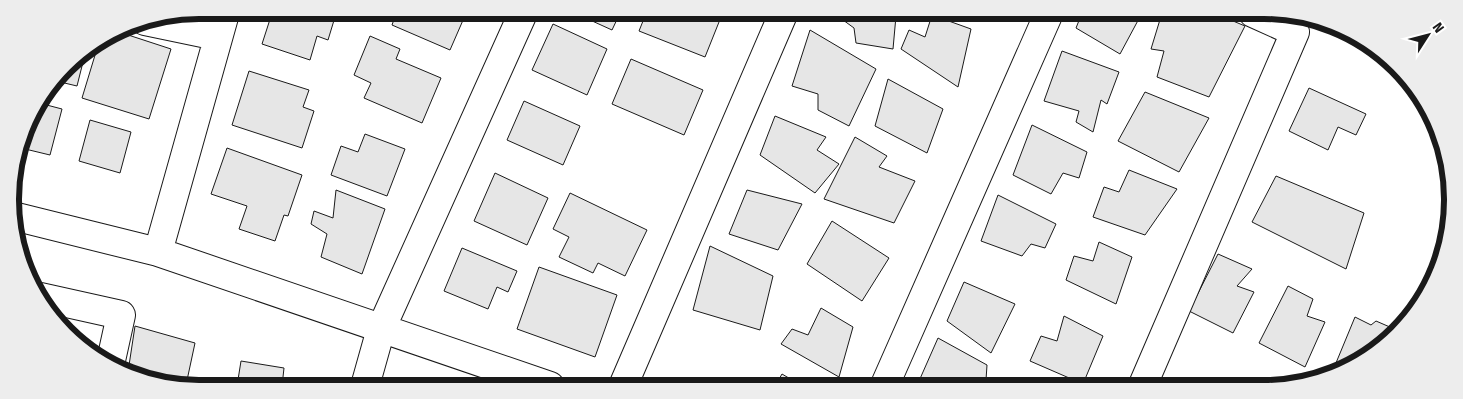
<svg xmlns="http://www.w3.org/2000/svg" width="1463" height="399" font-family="'Fira Sans Condensed',sans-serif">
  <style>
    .building { fill: #e6e6e6; stroke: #1a1a1a }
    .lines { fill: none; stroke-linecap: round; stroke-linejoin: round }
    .minor-casing { stroke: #1a1a1a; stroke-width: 30 }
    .minor { stroke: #fff; stroke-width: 28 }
    .rim { fill: none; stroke: #1a1a1a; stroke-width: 6 }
  </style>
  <rect width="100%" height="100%" fill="#fff"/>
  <path class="building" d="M273 10H315L335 17 328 40 317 36 310 60 262 44Z
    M397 11H467L450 50 392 25Z
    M621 11 612 30 590 20 594 11Z
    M647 11 723 12 705 57 639 31Z
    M832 12H888L896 16 893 49 856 43 854 28Z
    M1082 13H1142L1120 54 1076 28Z
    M1162 13H1214L1245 26 1209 97 1157 77 1164 51 1151 49Z
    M932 15 971 29 958 87 901 49 909 30 925 37Z
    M553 24 607 49 587 95 532 70Z
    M810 30 876 69 849 126 818 110V94L792 86Z
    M116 31 171 49 149 119 82 98 99 42Z
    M370 36 400 49 396 59 441 78 422 123 364 98 371 83 354 75Z
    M86 50 77 86 56 81 74 57Z
    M1062 51 1119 72 1107 104 1101 100 1093 132 1076 122 1079 111 1044 101Z
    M631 59 703 90 684 135 612 104Z
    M249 71 309 90 303 107 314 111 302 148 232 125Z
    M888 79 943 109 927 153 875 126Z
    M1309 88 1366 114 1356 135 1338 127 1328 150 1289 131Z
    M1145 92 1209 118 1179 172 1118 141Z
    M524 101 580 126 563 165 507 140Z
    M39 103 62 109 50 155 21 148 30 115Z
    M775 116 826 137 817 150 839 164 815 193 760 155Z
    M90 120 131 132 120 173 79 161Z
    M1032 125 1087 152 1079 178 1063 173 1051 194 1013 175Z
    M365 134 405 149 387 196 331 175 341 146 358 152Z
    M855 137 887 156 879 167 915 181 894 223 824 199Z
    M227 148 302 175 288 216 284 215 275 241 239 229 247 206 211 194Z
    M1129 170 1177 189 1145 235 1093 217 1104 187 1119 192Z
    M495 173 548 198 527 245 474 221Z
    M1276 176 1364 213 1346 269 1252 222Z
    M336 190 385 209 362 274 321 257 327 234 311 224 314 211 333 218Z
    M747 190 802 204 778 250 729 234Z
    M570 193 647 230 625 276 598 263 593 273 559 257 569 237 553 229Z
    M998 195 1056 224 1045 248 1031 244 1022 256 981 241Z
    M832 221 889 258 862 301 807 264Z
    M1099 242 1132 257 1116 304 1066 280 1074 256 1093 261Z
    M710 246 773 276 760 330 693 310Z
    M462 248 517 271 508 292 497 287 488 309 444 291Z
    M1218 254 1252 269 1237 286 1254 292 1233 333 1189 311Z
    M539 267 617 295 595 357 517 329Z
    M964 282 1015 304 991 353 947 321Z
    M1288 286 1313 299 1307 316 1325 322 1305 367 1259 343Z
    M821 308 853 327 839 377 781 344 792 329 808 335Z
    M1064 316 1103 336 1083 384 1030 361 1041 336 1057 341Z
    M1355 317 1371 325 1376 321 1399 331 1347 370 1331 375Z
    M135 326 195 343 186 385H163L128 372Z
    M938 338 987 365 986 380 972 384 971 387H928L919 381Z
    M241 361 284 368 282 386H237Z
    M782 374 804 387 775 386Z
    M1004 381 1020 387H1002Z"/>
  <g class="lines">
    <g class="minor-casing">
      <path id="minor" d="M145 21 217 36
        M13 216 158 252 550 386
        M158 252 226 10
        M40 297 121 315 110 365
        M365 386 381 329 524 11
        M623 386 784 12
        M884 387 1049 13
        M1142 387 1295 32 1253 13"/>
    </g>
    <use href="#minor" class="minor"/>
  </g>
  <path d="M0 0H1463V399H0ZM199 19H1264A180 180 0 0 1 1444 199V200A180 180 0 0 1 1264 380H199A180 180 0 0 1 19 200V199A180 180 0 0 1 199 19Z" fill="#ededed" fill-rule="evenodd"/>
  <path class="rim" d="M199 19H1264A180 180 0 0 1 1444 199V200A180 180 0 0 1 1264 380H199A180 180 0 0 1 19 200V199A180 180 0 0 1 199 19Z"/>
  <g transform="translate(1428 35) rotate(54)" stroke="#ffffff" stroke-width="4" paint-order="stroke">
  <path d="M0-4L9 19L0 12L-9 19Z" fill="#1a1a1a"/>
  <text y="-8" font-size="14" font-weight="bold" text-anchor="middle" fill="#1a1a1a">N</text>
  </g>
</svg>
